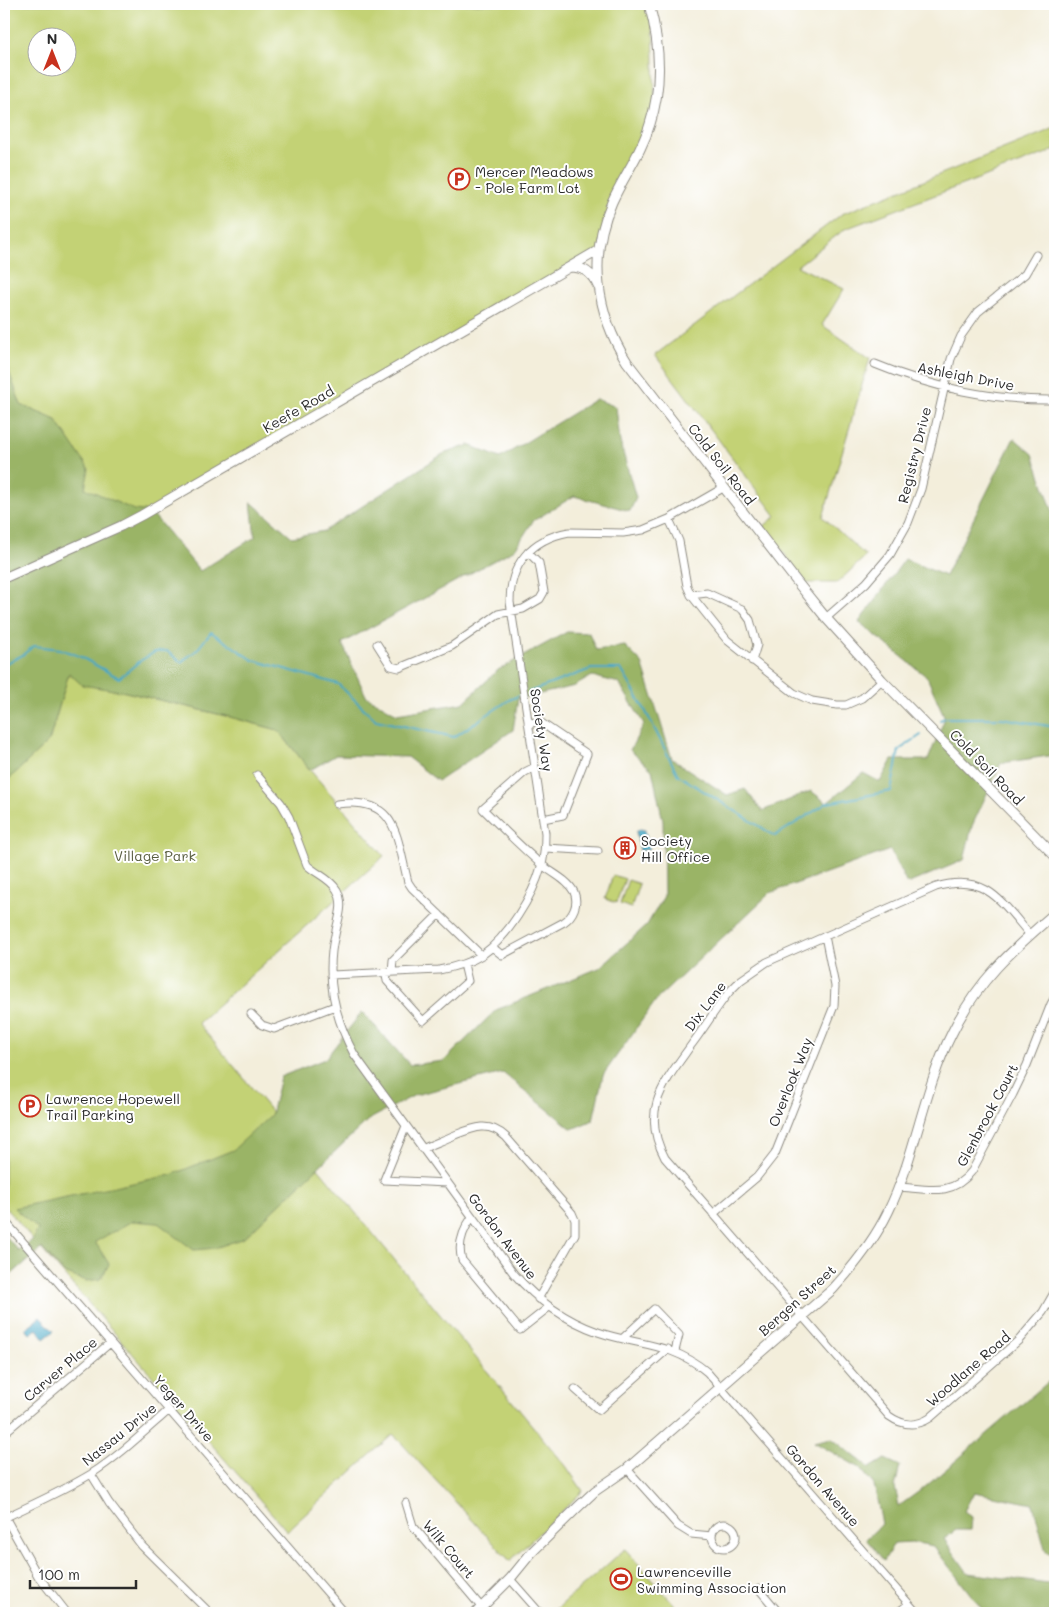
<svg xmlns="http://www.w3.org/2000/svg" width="1059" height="1617" font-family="Mali,sans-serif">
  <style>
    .green { fill: #c3d274; stroke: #777e50; fill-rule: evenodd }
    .forest { fill: #9ab466; stroke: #627048 }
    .water { fill: #44a7c4; stroke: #386978 }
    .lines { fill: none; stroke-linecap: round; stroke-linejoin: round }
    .stream { stroke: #44a7c4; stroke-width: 2 }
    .minor-casing { stroke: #8f8c83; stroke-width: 9 }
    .tertiary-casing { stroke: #8f8c83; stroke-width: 11 }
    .minor { stroke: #fff; stroke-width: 7 }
    .tertiary { stroke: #fff; stroke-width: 9 }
    .labels { text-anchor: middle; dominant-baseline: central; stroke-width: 4; stroke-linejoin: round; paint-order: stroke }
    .poi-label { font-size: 14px; fill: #2b2b2b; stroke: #fff; text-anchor: start }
    .street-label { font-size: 14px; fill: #2b2b2b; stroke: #fff }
    .park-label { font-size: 14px; fill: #595d41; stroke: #fff }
  </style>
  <rect width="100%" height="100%" fill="#fff"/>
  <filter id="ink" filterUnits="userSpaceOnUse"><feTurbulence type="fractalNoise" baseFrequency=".02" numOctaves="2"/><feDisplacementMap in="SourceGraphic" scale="10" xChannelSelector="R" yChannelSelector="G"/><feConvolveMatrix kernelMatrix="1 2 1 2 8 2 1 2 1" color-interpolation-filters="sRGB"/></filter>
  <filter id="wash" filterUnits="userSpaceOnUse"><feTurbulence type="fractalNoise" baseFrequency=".0096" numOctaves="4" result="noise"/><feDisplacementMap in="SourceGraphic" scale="20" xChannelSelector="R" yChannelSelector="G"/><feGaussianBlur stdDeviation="1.12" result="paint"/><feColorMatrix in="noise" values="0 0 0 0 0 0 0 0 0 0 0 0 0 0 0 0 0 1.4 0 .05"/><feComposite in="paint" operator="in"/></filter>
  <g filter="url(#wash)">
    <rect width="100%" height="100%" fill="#f3eedb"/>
    <path class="green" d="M4 4H649L653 19 655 106 618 190 599 250 151 512 4 577ZM38 38H68V68H38Z
      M1055 128V150L845 229 797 266 844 289 822 325 870 358 823 517 866 556 837 583H806L764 526 776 516 655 355 842 214Z
      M69 672 126 692 230 717 278 730 310 770 384 856 198 1023 550 1447 566 1466 583 1491 510 1561 393 1434 287 1531 4 1206V774L8 779 49 741Z
      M613 875 625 879 616 903 605 899Z
      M628 880 639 884 631 908 620 904Z
      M625 1549 682 1613H552Z"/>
    <path class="forest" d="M4 358 21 405 56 420 89 469 85 488 134 510 151 512 200 571 255 537 251 502 292 537 324 531 443 454 469 445 500 458 596 399 616 407 620 442 636 498 630 511 574 496 533 521 515 549 342 643 366 696 397 714 463 703 498 670 567 632 589 633 596 650 625 646 642 663 672 759 727 795 745 789 762 811 811 791 827 803 863 773 880 782 892 760H928L945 718 927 677 859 622 905 559 945 576 1014 438 1033 454 1055 518V755L1001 763 972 826 964 860 907 884 890 850 770 893 657 999 603 1075 593 1120 572 1129 503 1073 415 1095 368 1120 244 1238 215 1248 194 1250 158 1223 132 1221 95 1242 109 1264 101 1279 86 1281 64 1273 42 1248 4 1281V1234L19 1251 33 1239 38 1229 14 1208 171 1175 233 1150 271 1115 280 1077 325 1059 362 1012 410 1065 444 1061 496 1010 599 968 647 925 664 896 663 821 652 770 630 750 644 724 619 683 592 676 575 686 518 699 513 730 438 781 407 757 336 755 310 770 278 730 230 717 126 692 82 685 69 673 49 741 8 780 4 774Z
      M1054 1377 1055 1378V1554L1046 1552 1033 1504 974 1492 964 1511 972 1517 971 1530H956L944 1539 968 1573 1055 1585V1613H985L933 1546 912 1542 894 1543 884 1561 866 1539 882 1524 874 1485 860 1468 814 1442 831 1438 870 1468 885 1459 900 1466 895 1487 899 1506 925 1487Z"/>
    <path class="water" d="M640 829 645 830 649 849 640 851 636 832Z
      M40 1317 54 1331 44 1339 37 1329 30 1334 25 1329Z"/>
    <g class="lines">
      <path class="stream" d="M4 664 21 656 34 646 60 649 79 656 119 678 140 661 155 652 167 651 181 662 197 650 211 632 253 660 338 684 376 720 454 737 509 700 518 696
        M529 692 591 669H621L645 710 678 775 775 836 827 803 891 791 899 750 921 735
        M940 720 945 718H1002L1055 727"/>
    </g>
  </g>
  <g filter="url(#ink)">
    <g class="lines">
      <g class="minor-casing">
        <path id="minor" d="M875 364C930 387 995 401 1055 400
          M669 519 679 541 687 586 691 595 727 640 794 693 812 701 837 705H846L862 698 882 680
          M691 595 707 593 742 609 750 620 757 645 752 661
          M826 618 866 583 890 555 908 523 921 489 951 359 961 336 978 312 1025 274 1036 255
          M377 644 391 666 399 668 452 646 498 614 523 609 540 599 544 592 539 563 528 552
          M528 723 540 722 587 754 563 815 543 819
          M257 775 281 803 289 817 307 865C316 874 330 878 337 890 345 905 338 919 335 935 332 946 331 958 331 969 331 999 340 1028 354 1054L514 1274C537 1300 564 1320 598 1332 638 1346 672 1342 707 1372L917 1613
          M337 804C398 796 396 836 408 882L412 888 481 955
          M545 848 598 851
          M1030 935C1002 902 985 872 936 887L767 962 741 980 730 991C716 1008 705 1027 692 1044 665 1082 639 1110 665 1158L889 1416C903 1426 916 1427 930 1418L1019 1340 1043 1312 1055 1291
          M492 947 502 955 564 922C573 916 579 904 574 892 568 880 552 873 542 865 521 847 502 828 483 809L525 772 535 767
          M392 972 393 960 439 914
          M386 973 387 981 423 1021 468 981 464 964
          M331 975 439 970C455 967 469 963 482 955 507 938 533 896 541 867 545 856 545 844 545 833L510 602C510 564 531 539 569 532L623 533 643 530 669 519 723 488
          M251 1014 262 1025 274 1029 335 1006
          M406 1126 384 1180 447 1183
          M422 1149C433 1144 444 1140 455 1135 475 1127 489 1121 506 1137L572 1213 575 1220V1234L538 1299
          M899 1187C928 1189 952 1197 972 1171L1013 1094 1027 1065 1051 1004 1055 997
          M713 1214 757 1177 775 1154 834 1006 835 986 825 936
          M472 1217C463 1230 457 1245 462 1260L520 1330 549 1307
          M4 1220 345 1613
          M1048 1303 1055 1308
          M623 1338 654 1309 679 1335 675 1351
          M575 1389 599 1410 668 1349
          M4 1433 110 1343
          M627 1469 678 1526 691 1534 712 1536
          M91 1474 109 1503 142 1546 210 1613
          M406 1503 413 1526 482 1608
          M5 1517 38 1576 67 1613
          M4 1518C33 1504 63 1491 91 1474 119 1456 144 1432 169 1410
          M712 1536a12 12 0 1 1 24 0a12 12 0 1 1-24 0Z
          M510 1579 540 1613
          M759 1589 779 1613
          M897 1613 909 1604"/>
      </g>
      <g class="tertiary-casing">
        <path id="tertiary" d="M649 4C660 43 663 84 650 124 641 154 624 175 612 202 588 256 596 313 627 362L797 582 826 618 882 680 1055 856
          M570 267C584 267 592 273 598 286
          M4 578 121 526 142 515 599 250
          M476 1613 510 1579 532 1552 578 1507 595 1491 627 1469 833 1289C854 1266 874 1241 888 1212 916 1155 923 1090 952 1033 977 981 1012 950 1055 913"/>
      </g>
      <use href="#minor" class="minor"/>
      <use href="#tertiary" class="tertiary"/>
    </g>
  </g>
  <defs>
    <g id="parking-ring" transform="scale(1.125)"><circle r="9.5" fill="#fff" stroke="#c8321e" stroke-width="1.5"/><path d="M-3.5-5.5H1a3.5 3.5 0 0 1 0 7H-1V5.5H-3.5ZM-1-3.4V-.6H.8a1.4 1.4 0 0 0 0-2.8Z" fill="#c8321e"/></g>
    <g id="building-ring" transform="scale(1.125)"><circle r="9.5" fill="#fff" stroke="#c8321e" stroke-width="1.5"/><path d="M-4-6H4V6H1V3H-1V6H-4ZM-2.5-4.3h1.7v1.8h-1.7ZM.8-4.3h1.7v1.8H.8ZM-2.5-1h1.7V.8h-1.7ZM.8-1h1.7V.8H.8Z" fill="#c8321e"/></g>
    <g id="stadium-ring" transform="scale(1.125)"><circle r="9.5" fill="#fff" stroke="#c8321e" stroke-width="1.5"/><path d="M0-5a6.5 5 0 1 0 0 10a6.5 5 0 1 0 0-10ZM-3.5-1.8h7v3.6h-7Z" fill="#c8321e"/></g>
  </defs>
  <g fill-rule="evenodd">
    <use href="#parking-ring" x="459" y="179"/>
    <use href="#building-ring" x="625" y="848"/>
    <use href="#parking-ring" x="30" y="1106"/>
    <use href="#stadium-ring" x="621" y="1579"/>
  </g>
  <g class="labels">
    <g class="poi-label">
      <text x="475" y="171">Mercer Meadows<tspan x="475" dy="16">- Pole Farm Lot</tspan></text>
      <text x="641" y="840">Society<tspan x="641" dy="16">Hill Office</tspan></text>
      <text x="46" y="1098">Lawrence Hopewell<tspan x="46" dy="16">Trail Parking</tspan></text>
      <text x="637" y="1571">Lawrenceville<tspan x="637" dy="16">Swimming Association</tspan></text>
    </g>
    <g class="street-label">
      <text transform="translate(966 376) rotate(11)">Ashleigh Drive</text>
      <text transform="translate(298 409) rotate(-30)">Keefe Road</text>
      <text transform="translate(914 455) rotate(-76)">Registry Drive</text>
      <text transform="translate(722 464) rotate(52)">Cold Soil Road</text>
      <text transform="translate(542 730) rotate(81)">Society Way</text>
      <text transform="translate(987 767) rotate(46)">Cold Soil Road</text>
      <text transform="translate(705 1006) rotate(-53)">Dix Lane</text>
      <text transform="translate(790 1082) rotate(-68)">Overlook Way</text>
      <text transform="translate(987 1115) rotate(-62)">Glenbrook Court</text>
      <text transform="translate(503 1236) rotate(53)">Gordon Avenue</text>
      <text transform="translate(797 1300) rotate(-42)">Bergen Street</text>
      <text transform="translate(60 1369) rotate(-40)">Carver Place</text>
      <text transform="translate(968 1369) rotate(-41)">Woodlane Road</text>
      <text transform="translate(184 1408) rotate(49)">Yeger Drive</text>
      <text transform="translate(119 1434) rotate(-39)">Nassau Drive</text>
      <text transform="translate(823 1485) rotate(49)">Gordon Avenue</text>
      <text transform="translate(449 1549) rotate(50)">Wilk Court</text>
    </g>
    <g class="park-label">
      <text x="155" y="855">Village Park</text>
    </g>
  </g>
  <rect width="1059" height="1617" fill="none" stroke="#fff" stroke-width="20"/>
  <g transform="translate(52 52)"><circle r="24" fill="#ffffff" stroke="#aaaaaa"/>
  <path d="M0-4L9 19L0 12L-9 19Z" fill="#c8321e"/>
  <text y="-8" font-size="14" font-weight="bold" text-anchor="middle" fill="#2b2b2b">N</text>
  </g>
  <path d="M30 1580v8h106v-8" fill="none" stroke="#2b2b2b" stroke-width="2.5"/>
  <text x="38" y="1580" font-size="15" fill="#2b2b2b" stroke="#ffffff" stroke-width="4" paint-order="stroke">100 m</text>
</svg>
